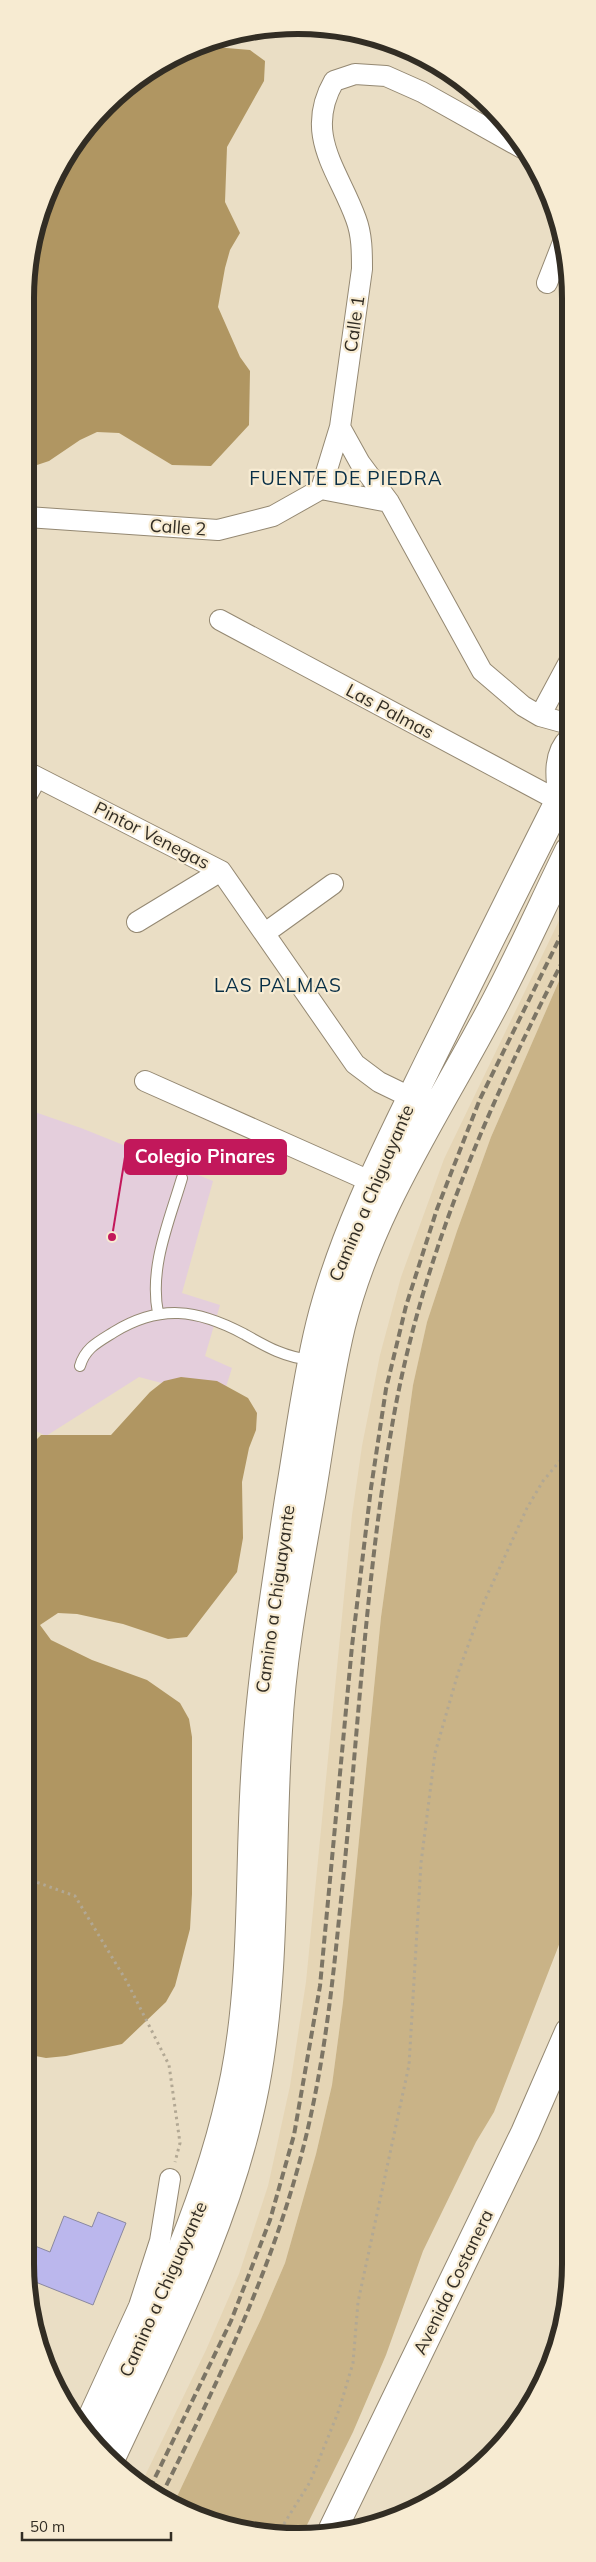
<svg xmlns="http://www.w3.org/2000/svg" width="596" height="2562" font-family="Mulish,sans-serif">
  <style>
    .built { fill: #e5d5b5 }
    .education { fill: #e4cedc }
    .green { fill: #c9b387 }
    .forest { fill: #b09662 }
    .building { fill: #bbb7ed; stroke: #8a889f }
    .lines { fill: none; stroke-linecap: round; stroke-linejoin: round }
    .service-casing { stroke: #948872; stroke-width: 12 }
    .minor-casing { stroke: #948872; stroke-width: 22 }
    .primary-casing { stroke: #948872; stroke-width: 30 }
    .path { stroke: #b2a894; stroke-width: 3; stroke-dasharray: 2.5 4; stroke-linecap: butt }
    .service { stroke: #fff; stroke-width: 10 }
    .minor { stroke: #fff; stroke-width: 20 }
    .primary { stroke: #fff; stroke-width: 28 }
    .rail { stroke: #7c7565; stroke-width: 4; stroke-dasharray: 8 4; stroke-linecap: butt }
    .labels { text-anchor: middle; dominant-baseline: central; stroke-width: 4.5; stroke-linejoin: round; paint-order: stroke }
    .street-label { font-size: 18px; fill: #322d24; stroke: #f7ebd2 }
    .neighbourhood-label { font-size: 19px; letter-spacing: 1px; fill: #072e46; stroke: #f7ebd2 }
    .rim { fill: none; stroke: #322d24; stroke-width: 6 }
    .leader { fill: none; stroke: #c2185b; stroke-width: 2 }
    .callout-dot { fill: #c2185b; stroke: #f7ebd2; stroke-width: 2 }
    .callout { fill: #c2185b; stroke: #c2185b; stroke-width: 2 }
    .callout-label { font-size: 19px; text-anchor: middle; font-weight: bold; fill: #fff }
  </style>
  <rect width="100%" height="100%" fill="#eadec5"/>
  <path class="built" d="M569 900V958L491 1137 457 1231 427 1322 413 1385 381 1617 343 2002 332 2085 316 2154 285 2263 261 2319 173 2505 142 2482 206 2350 239 2274 268 2186 290 2086 306 1982 352 1515 362 1446 380 1355 401 1277 444 1159Z"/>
  <path class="education" d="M26 1109 81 1128 213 1181 182 1293 220 1305 205 1356 232 1368 222 1399 139 1377 46 1436 26 1426Z"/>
  <path class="green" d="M569 958V1919L494 2112 476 2142 423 2251 386 2355 353 2432 303 2533 280 2536 178 2509 173 2505 261 2319 285 2263 316 2154 332 2085 343 2002 381 1617 413 1385 427 1322 457 1231 491 1137Z"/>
  <path class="forest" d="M203 46 250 50 265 61 264 81 227 147 225 202 240 233 230 250 225 268 218 307 240 357 250 371 249 425 211 466 172 465 119 433 97 432 80 440 49 461 31 467 27 466V262L62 161 132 81Z
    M181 1377 217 1381 248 1398 257 1413 256 1430 249 1448 242 1482 243 1538 237 1572 187 1637 168 1639 123 1624 77 1614 58 1613 40 1625 51 1640 92 1660 147 1680 180 1703 189 1719 192 1737V1894L190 1929 175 1986 166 2002 122 2044 66 2056 46 2058 25 2054 26 1450 41 1435H111L150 1392 164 1381Z"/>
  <path class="building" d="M98 2212 126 2223 93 2305 28 2279 25 2264V2242L50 2252 64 2216 92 2227Z"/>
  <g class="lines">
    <g class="service-casing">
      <path id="service" d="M158 1313C149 1267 169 1222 182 1178
        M80 1366C85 1348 98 1342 114 1332 160 1304 197 1309 244 1334 267 1347 284 1357 311 1360"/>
    </g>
    <g class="minor-casing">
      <path id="minor" d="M522 148 422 92 386 76 355 74 334 81C303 135 339 171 356 219 362 235 362 252 362 269L340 427 360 463 389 502 482 671 523 706 540 716 569 724
        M547 283 563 242
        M321 489 340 427
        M27 517 218 530 273 516 321 489 389 502
        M220 620 559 801
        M540 716 569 662
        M27 772 221 871 355 1064 379 1082 412 1098
        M27 795 37 777
        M559 801C556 780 552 754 569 738
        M137 922 221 871
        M265 933 333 884
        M145 1081 372 1182
        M83 2428 139 2306 160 2241 170 2179"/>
    </g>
    <g class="primary-casing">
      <path id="primary" d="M93 2444C150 2324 209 2207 235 2076 254 1977 249 1877 255 1778 260 1684 275 1592 289 1499 299 1441 306 1382 320 1325 343 1232 389 1144 431 1058 477 966 522 874 569 782
        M111 2458C167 2338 230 2218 255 2086 277 1969 270 1848 278 1730 282 1653 297 1578 310 1502 320 1444 327 1384 341 1326 368 1217 429 1125 482 1027 514 970 540 910 569 851
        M333 2529 525 2133 569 2032"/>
    </g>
    <path class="path" d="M25 1878 75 1896 127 1982 169 2065 180 2143 175 2162
      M277 2535 310 2482 339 2410 353 2363 358 2302 409 2065 421 1863 435 1753 458 1673 484 1602 527 1508 543 1481 569 1450"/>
    <use href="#service" class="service"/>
    <use href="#minor" class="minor"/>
    <use href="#primary" class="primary"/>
    <path class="rail" d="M150 2488 231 2321 270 2220 294 2135 320 1986 352 1646 371 1488 386 1389 406 1306 437 1209 480 1099 569 919
      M161 2496C220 2378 278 2258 308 2128 324 2059 332 1989 339 1919 357 1755 364 1589 392 1426 421 1257 490 1100 569 949"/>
  </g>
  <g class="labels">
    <g class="street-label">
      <text transform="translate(354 324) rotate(-82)">Calle 1</text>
      <text transform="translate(178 527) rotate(4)">Calle 2</text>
      <text transform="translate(390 711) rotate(28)">Las Palmas</text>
      <text transform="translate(152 835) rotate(27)">Pintor Venegas</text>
      <text transform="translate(371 1193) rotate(-67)">Camino a Chiguayante</text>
      <text transform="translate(275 1599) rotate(-82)">Camino a Chiguayante</text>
      <text transform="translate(453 2282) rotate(-64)">Avenida Costanera</text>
      <text transform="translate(163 2289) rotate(-66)">Camino a Chiguayante</text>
    </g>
    <g class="neighbourhood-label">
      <text x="346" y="478">FUENTE DE PIEDRA</text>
      <text x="278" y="985">LAS PALMAS</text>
    </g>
  </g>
  <path d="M0 0H596V2562H0ZM298 34H298A264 264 0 0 1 562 298V2264A264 264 0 0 1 298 2528H298A264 264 0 0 1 34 2264V298A264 264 0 0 1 298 34Z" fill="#f7ebd2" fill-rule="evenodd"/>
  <path class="rim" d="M298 34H298A264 264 0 0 1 562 298V2264A264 264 0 0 1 298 2528H298A264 264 0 0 1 34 2264V298A264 264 0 0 1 298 34Z"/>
  <path class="leader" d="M112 1237L125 1157"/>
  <circle class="callout-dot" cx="112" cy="1237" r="5"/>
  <rect class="callout" x="125" y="1140" width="161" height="34" rx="5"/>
  <g class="callout-label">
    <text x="205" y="1163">Colegio Pinares</text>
  </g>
  <path d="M22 2532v8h149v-8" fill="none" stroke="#322d24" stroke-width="2.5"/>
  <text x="30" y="2532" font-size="15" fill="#322d24" stroke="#f7ebd2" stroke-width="4" paint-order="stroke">50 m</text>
</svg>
